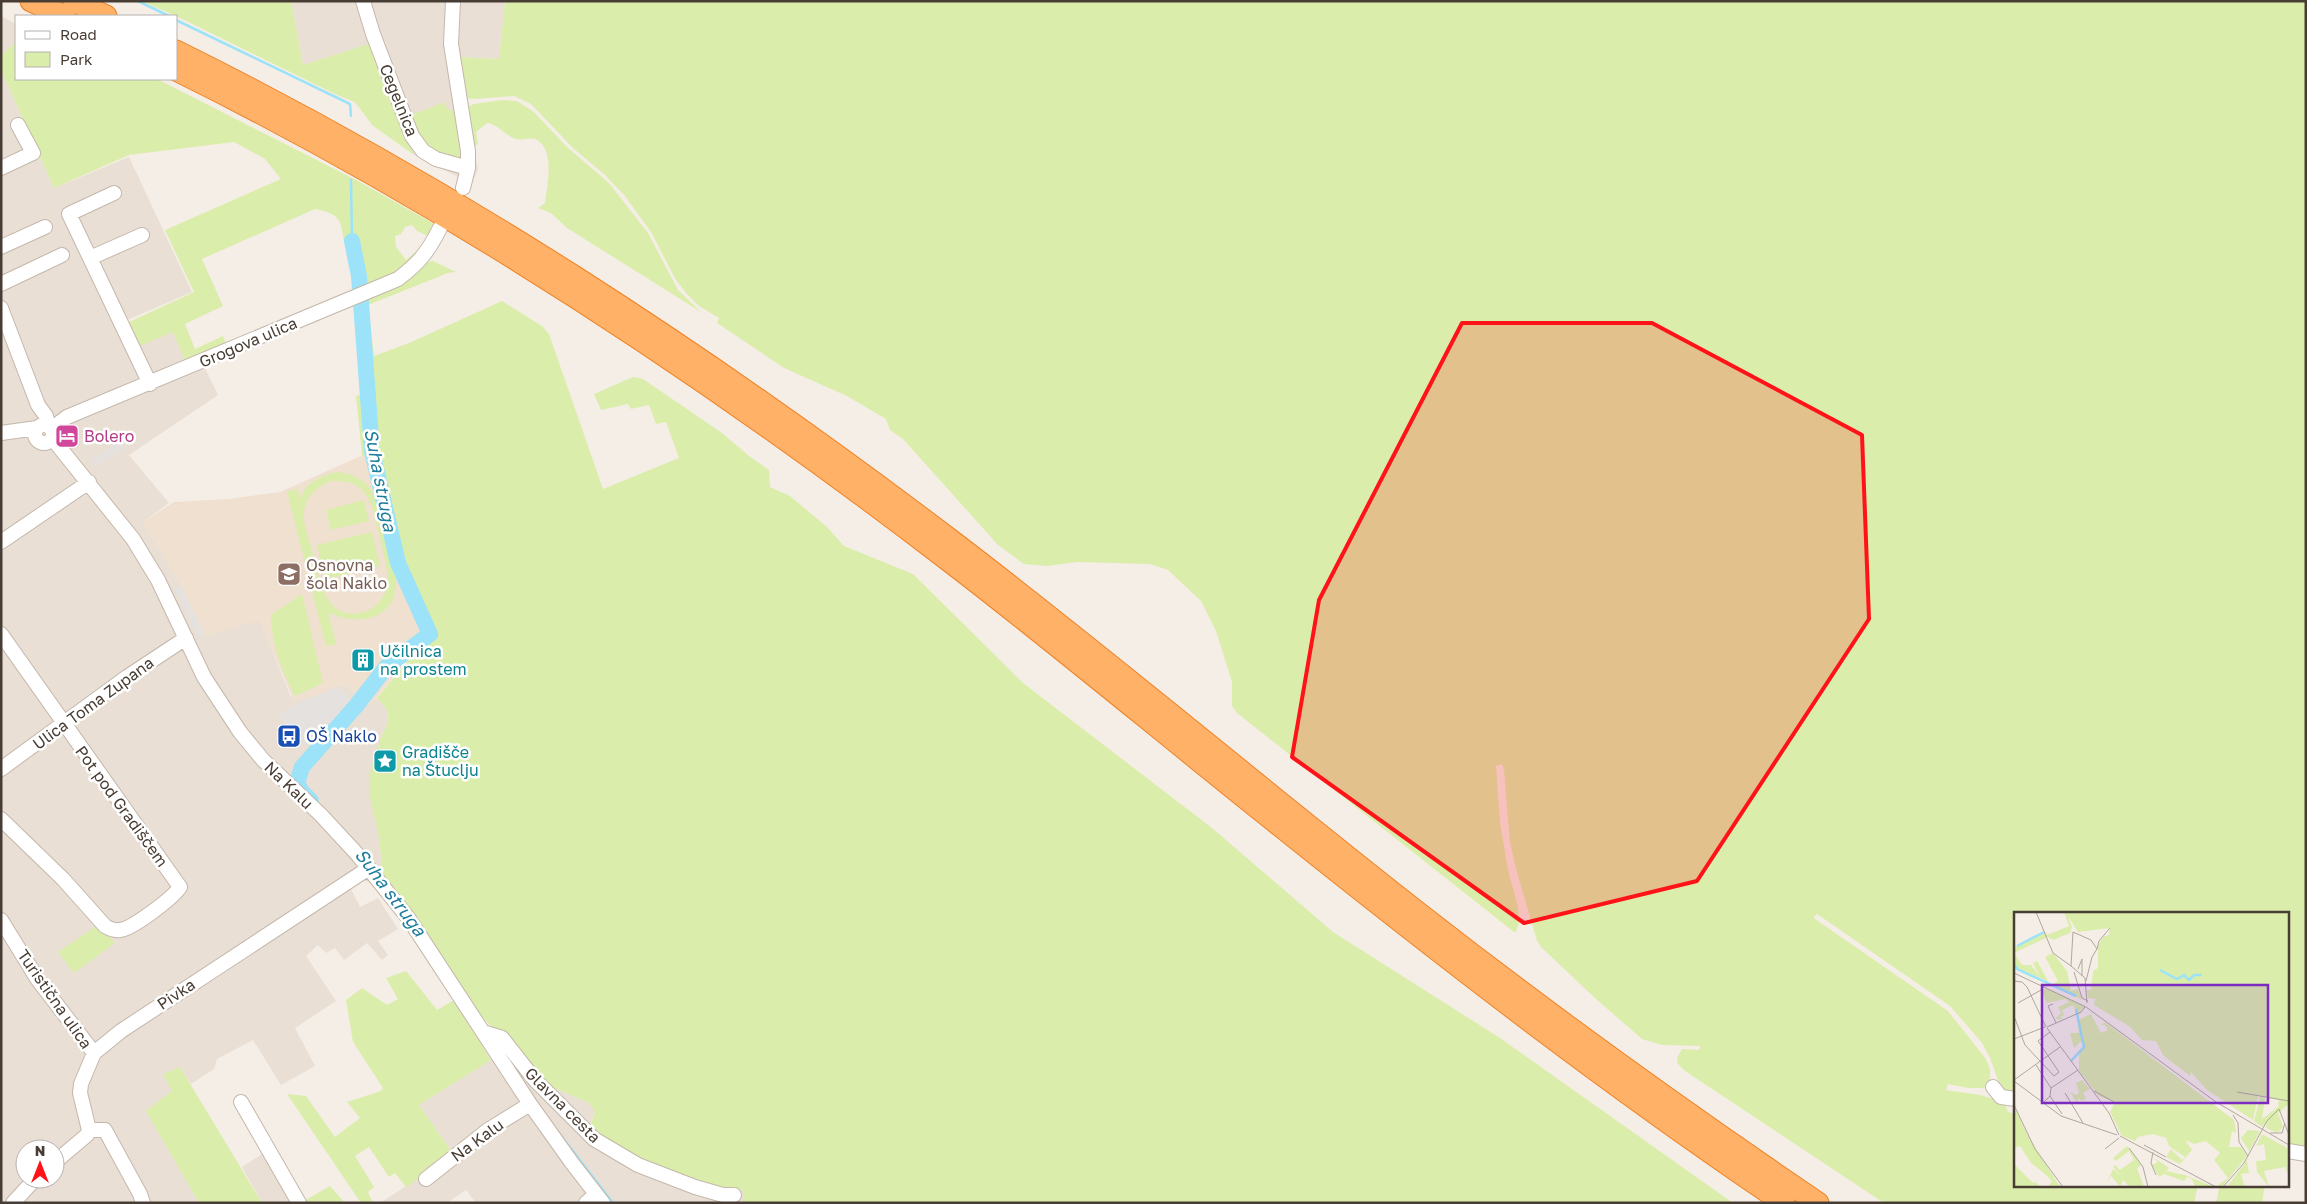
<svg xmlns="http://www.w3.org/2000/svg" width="2307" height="1204" font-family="'Golos Text',sans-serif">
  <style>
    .residential { fill: #e9dfd4; fill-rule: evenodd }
    .education { fill: #efe0cf }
    .green { fill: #dbedab; fill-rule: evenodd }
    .parking { fill: #e5e1df }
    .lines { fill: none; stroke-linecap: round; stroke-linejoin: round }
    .stream { stroke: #9ce2f8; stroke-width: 2.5 }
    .river { stroke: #9ce2f8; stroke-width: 16 }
    .minor-casing { stroke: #c4b7ab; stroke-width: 16 }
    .highway-casing { stroke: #ee8227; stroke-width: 23 }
    .minor { stroke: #fff; stroke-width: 14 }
    .highway { stroke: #ffb267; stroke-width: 21 }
    .marked { fill: #ff1319; fill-opacity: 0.2; stroke: #ff1319; stroke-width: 4; stroke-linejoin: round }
    .labels { text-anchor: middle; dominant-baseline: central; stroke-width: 5; stroke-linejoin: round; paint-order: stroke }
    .street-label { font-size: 16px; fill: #483d34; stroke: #fff }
    .hotel-label { font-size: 16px; fill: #b23c85; stroke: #fff; text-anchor: start }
    .education-label { font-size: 16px; fill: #785e54; stroke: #fff; text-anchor: start }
    .culture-label { font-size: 16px; fill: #0d838f; stroke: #fff; text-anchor: start }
    .transit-label { font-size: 16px; fill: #164399; stroke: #fff; text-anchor: start }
    .water-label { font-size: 18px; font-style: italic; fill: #1f7e9d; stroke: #fff }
    .inset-river { fill: none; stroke: #9ce2f8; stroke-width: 2.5 }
    .inset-road { fill: none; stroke: #b0a79f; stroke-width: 1 }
    .view { fill: #7b2cbf; fill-opacity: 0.15; stroke: #7b2cbf; stroke-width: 2.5 }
    .inset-edge { fill: none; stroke: #483d34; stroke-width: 2.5 }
  </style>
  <rect width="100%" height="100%" fill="#f5eee6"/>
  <path class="residential" d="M291 1H505L499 59 457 57 478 169 473 181 462 179 414 155 372 44 303 65Z
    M1 16 16 24V42L1 55Z
    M1 70 54 188 129 157 192 292 125 321 173 332 186 362 203 364 218 395 129 455 169 503 143 522 181 585 206 636 259 619 291 697 344 684 370 704 377 698 387 710 388 723 381 737 379 837 383 876 376 885 365 881 353 882 350 887 360 907 378 898 398 929 378 941 388 955 382 960 367 943 344 960 335 948 326 953 318 945 306 956 336 1001 295 1028 315 1066 281 1085 253 1040 217 1059 214 1069 191 1084 180 1067 172 1091 147 1111 199 1203H4L1 1201ZM25 1149H55V1179H25Z
    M511 1047 552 1087 589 1103 595 1111 588 1132 717 1188 743 1190V1203H476L466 1190 447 1203H380L454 1155 419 1105Z
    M271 1148 304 1203H262L242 1167Z"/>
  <path class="education" d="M372 451 398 563 430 634 371 704 344 684 328 688 326 693 294 701 259 620 206 636 181 585 143 522 174 502 228 499 280 492Z"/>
  <path class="green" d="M141 1H291L303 65 372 43 414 155 372 125 355 102 337 95 176 16Z
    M505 1H2306V1151L2288 1148V913H2016V1095L2002 1091 1990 1058 1982 1043 1950 1006 1817 914 1814 917 1815 919 1948 1011 1986 1059 1990 1070V1082L1984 1088H1968L1948 1084 1946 1090 1980 1095 2004 1102 2008 1112 2016 1114V1185H2198L2194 1203H1884L1685 1071 1678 1064 1677 1058 1682 1049 1699 1050 1700 1046 1662 1045 1642 1039 1596 999 1541 947 1537 941 1515 865 1510 842 1504 770 1502 764 1496 766 1500 822 1508 870 1518 907 1519 923 1516 932H1514L1237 713 1232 706V682L1216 631 1201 601 1168 570 1150 564 1077 562 1047 566 1024 564 998 545 903 439 890 430 886 419 847 396 784 368 717 323 719 318 699 306 686 293 676 280 651 232 625 196 605 175 573 148 531 104 514 96 475 99 465 98 457 57 499 59Z
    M16 42V79H157L358 181 436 225C429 240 416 258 403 269 391 279 374 283 360 288L356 246 344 242C341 218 339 214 315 209L202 259 223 306 185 324 195 349 223 336 227 346 186 363 173 332 137 347 127 323 194 292 165 230 281 179 265 159 234 142 129 155 54 188 1 70V55ZM412 225 417 231 428 236 420 248 406 260 396 247 395 236 401 234 405 227Z
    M503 100 517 101 534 112 568 148 609 183 648 233 678 290 701 312 567 228 551 213 538 208 545 203C547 186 556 148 535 139 529 137 522 141 516 139 504 135 498 124 487 123L476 132 478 144 472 147 467 108 473 104Z
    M445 102 447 109 457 112 462 158C457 160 452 158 446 156 425 151 418 135 411 115Z
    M433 261 456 272 448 273 368 305 374 356 409 343 502 301 542 326 549 334 603 489 679 458 666 422 656 424 649 405 631 409 628 404 601 410 594 394 633 377 643 379 722 433 749 456 769 470 770 487 790 496 827 527 844 546 913 574 1023 683 1212 828 1333 932 1500 1038 1733 1203H743V1190L717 1188 676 1180 588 1132 595 1112 589 1103 552 1087 480 1015 383 876 379 837 370 798 369 775 381 737 388 723 387 710 377 698 430 634 398 563 372 452 362 456 356 396 363 394 366 414H369L363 299 409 279 428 262Z
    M337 472C347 473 357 476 365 483 379 495 381 515 385 532 389 549 396 568 396 585 394 622 353 626 328 612L336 644 326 646 287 492 297 489 300 499C306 482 320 476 337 472ZM331 481C340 481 349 481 357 486 362 489 367 495 369 500 374 511 389 571 388 582 386 594 379 606 367 611 325 626 319 578 312 551 309 538 302 523 304 510 307 495 318 486 331 481Z
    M364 500 369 521 331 530 326 510Z
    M372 532 380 566 325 579 317 545Z
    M302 594 323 683 295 696C281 668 272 647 271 615Z
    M98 925 115 943 74 973 58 952Z
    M406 971 437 1010 454 1000 491 1060 419 1105 454 1155 406 1187 395 1173 389 1177 369 1147 355 1156 374 1187 368 1192 373 1203H361L287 1094 306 1096 335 1137 360 1118 347 1102 381 1091 383 1088 353 1042 346 1000 362 988 387 1005 398 999 386 978Z
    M180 1067 262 1203H199L146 1111 172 1091 163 1074Z
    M2220 1185H2265L2262 1203H2216Z
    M330 1186 345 1203H304V1201Z"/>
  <path class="parking" d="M120 441 124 448 95 467 92 460Z
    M180 585 205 635 199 638 174 588Z
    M338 687 356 704 310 748 279 716 292 706Z"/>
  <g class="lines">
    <path class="stream" d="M138 1 169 16
      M176 20 350 104 351 116
      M351 180 352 241
      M562 1137 613 1203"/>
    <path class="river" d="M311 801 302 792 297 783 302 767 356 706 387 666 430 634 398 563 372 451 359 276 352 241"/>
    <g class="minor-casing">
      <path id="minor" d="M363 1 373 34 412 136 423 151 436 159 468 168
        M453 1 451 44 468 151V168L463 188
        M1 168 33 153 18 125
        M114 193 69 214 150 384
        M1 247 45 227
        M90 258 142 235
        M1 284 62 255
        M1 308 38 405 46 416 49 427
        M35 434a9 9 0 1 1 18 0a9 9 0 1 1-18 0Z
        M51 429 67 417 398 279C419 263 428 252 440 228
        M1 433 37 428
        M52 438 133 539 158 580 204 677 240 732 263 760 321 815 357 854 409 919 530 1104 572 1163 603 1203
        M1 542 89 482
        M1 634 180 887C173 898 132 929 120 930 114 931 110 929 105 926L63 879 1 819
        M1 769 127 677 186 638
        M1 920 38 980 94 1053
        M486 1033 502 1038 535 1080 594 1139 638 1165 695 1187 723 1195H734
        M1993 1087 2001 1097 2016 1099
        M241 1102 299 1203
        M89 1130H105L140 1194 143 1203
        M2288 1151 2306 1154
        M55 1162 87 1135 89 1130 80 1093 81 1084 94 1053 121 1031 369 868
        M426 1179 488 1130 530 1104
        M13 1203 35 1179
        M586 1203 596 1194"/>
    </g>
    <g class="highway-casing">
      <path id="highway" d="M31 1 65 16
        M74 1 106 16
        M176 51C453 188 706 354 952 541 1112 663 1266 794 1425 918 1553 1018 1684 1112 1818 1203
        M176 70C448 204 704 373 944 557 1054 641 1161 731 1269 817 1436 951 1606 1083 1784 1203"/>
    </g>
    <use href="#minor" class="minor"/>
    <use href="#highway" class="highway"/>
  </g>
  <path class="marked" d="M1462 323H1652L1862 435 1869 619 1697 881 1524 923 1292 757 1319 600Z"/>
  <defs>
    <g id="hotel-square" transform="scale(1.25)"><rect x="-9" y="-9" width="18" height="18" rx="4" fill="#d1479c" stroke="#fff"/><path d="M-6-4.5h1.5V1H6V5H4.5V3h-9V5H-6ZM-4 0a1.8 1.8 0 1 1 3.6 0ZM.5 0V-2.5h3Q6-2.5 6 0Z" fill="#fff"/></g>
    <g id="school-square" transform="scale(1.25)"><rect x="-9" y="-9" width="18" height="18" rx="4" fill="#8d6e63" stroke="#fff"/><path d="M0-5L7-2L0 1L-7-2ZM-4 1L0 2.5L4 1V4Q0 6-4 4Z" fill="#fff"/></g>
    <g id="building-square" transform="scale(1.25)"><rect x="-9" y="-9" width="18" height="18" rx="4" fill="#0f9aa8" stroke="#fff"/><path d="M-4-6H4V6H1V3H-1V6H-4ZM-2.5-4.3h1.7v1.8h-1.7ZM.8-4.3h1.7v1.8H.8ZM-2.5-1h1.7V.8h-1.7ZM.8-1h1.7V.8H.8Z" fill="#fff"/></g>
    <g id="bus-square" transform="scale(1.25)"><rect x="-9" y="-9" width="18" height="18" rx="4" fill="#1a4fb4" stroke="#fff"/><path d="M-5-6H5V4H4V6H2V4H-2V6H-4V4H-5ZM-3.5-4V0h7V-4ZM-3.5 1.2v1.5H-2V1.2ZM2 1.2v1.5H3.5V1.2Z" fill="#fff"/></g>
    <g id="sight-square" transform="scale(1.25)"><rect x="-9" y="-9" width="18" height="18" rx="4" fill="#0f9aa8" stroke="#fff"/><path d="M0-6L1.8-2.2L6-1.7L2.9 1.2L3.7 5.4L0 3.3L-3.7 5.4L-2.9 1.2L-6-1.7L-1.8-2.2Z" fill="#fff"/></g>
  </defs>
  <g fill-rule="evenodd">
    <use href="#hotel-square" x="67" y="436"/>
    <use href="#school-square" x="289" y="574"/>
    <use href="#building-square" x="363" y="660"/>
    <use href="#bus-square" x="289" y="736"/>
    <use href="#sight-square" x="385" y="761"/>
  </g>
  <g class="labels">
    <g class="street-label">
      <text transform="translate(399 100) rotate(68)">Cegelnica</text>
      <text transform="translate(248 342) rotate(-23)">Grogova ulica</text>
      <text transform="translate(93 703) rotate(-36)">Ulica Toma Zupana</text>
      <text transform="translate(289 785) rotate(44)">Na Kalu</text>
      <text transform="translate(122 806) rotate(54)">Pot pod Gradiščem</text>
      <text transform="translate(176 994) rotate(-34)">Pivka</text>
      <text transform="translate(55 999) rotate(55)">Turistična ulica</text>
      <text transform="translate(563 1105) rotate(45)">Glavna cesta</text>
      <text transform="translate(477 1140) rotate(-36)">Na Kalu</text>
    </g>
    <g class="hotel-label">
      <text x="84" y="436">Bolero</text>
    </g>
    <g class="education-label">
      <text x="306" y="565">Osnovna<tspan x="306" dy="18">šola Naklo</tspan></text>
    </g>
    <g class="culture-label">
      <text x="380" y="651">Učilnica<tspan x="380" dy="18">na prostem</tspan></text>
      <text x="402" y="752">Gradišče<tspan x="402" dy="18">na Štuclju</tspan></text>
    </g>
    <g class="transit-label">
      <text x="306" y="736">OŠ Naklo</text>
    </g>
    <g class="water-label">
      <text transform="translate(381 480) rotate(79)">Suha struga</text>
      <text transform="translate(391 892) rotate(53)">Suha struga</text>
    </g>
  </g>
  <g transform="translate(2014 912)">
    <rect width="275" height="275" fill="#f5eee6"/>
    <path d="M50 0H275V192L248 215 240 209 246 185 251 186 248 207 264 195 265 188 244 184 239 208 193 178 177 160 176 164 149 143 142 129 128 128 115 114 80 93 81 87 74 86 73 78H77L79 59 84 56V34L89 25 95 23 96 16 64 20 54 4 58 15 56 21 39 28 34 25 0 41 8 53H17L26 65 19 51 23 49 34 69 0 55V36L31 19 33 23 55 14ZM39 41 53 59 57 79 64 77 68 88 39 72 44 69 31 45ZM31 77 39 79 71 95 63 101 59 93 48 98 50 103 46 105 50 107H41L47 101 44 95 55 90 51 87 33 91 27 79ZM71 99 64 103V108L77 102 87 121 94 118 91 113H87L91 110 220 208 222 221 218 219 215 235H227L233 244 208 275 204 273 214 266 200 248 206 241 192 229 180 232 171 228 178 238 166 252 152 245 157 237 168 248 171 245 155 234 152 226 139 222 124 225 121 229 108 224 96 200 101 190 85 184 65 159V141L70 135 67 129 60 136 56 121H65L63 102ZM68 168 76 177 69 181 72 186 68 189 64 186V191L62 192 58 191H63L56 180 63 183 65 180 62 171ZM0 194 13 222 46 275H34L38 269 31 262 17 251 6 234 0 236ZM264 201 269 215 263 221 252 216 253 211ZM234 218 246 219 235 239 227 226ZM248 222 275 237V264L271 255 250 259 255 275 243 260 242 249 252 248 250 232 242 234ZM113 234 127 253 123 256 130 275H116L109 268 106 275H103L105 273 97 264 91 275 99 257 108 265 99 255 101 253 106 258 120 248 115 239 102 249 99 246ZM239 240 233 249 235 261 227 262 231 275H213ZM139 245 155 256 152 259 171 263 200 275H181L178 267 173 265 170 269 150 262 145 265 138 253 144 250ZM0 252 19 271 21 270 27 275H0Z" fill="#dbedab"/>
    <path class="inset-river" d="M3 34 30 20M0 52 3 57 62 84M146 58 163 67 170 63 175 68 180 63H188M57 149 70 135 62 97"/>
    <path class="inset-road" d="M22 0 39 41 57 54M83 37 85 29 96 16M64 57 68 47V64M60 60 68 86 74 89M0 61 72 95 202 190 275 233M0 69 8 70 13 75 32 115M72 69 78 45 83 37 77 28 59 20 57 54 71 66 73 91M4 91 27 78M39 92 34 94 42 111M0 104 11 133 40 164 45 160 24 129 36 120M33 115 67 100 71 95M33 116 95 201 105 223M0 127 31 115M22 153 37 176M0 168 46 135M0 169 47 204 103 223M80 179 100 190M223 180 275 189M51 181 69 211M36 184 48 202M28 192 36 184 37 176 64 158M0 193 21 237 49 275M265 197 275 223M219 203 224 211 225 230 234 244M256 221H268L271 211M106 224 202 275M130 233 152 245M115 236 129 255 134 275M91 237 105 226M139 240 137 251 142 263M209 275 230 251 253 209 265 197"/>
    <path class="view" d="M28 73H254V191H28Z"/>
    <rect width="275" height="275" class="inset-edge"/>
  </g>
  <rect width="2307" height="1204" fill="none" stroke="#483d34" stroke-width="5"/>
  <rect x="15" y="15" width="162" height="65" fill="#ffffff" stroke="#b6b1ae"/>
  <rect x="25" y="31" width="25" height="8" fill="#ffffff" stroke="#b6b1ae"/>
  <text x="60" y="40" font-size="15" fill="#483d34">Road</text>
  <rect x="25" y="52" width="25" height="15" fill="#dbedab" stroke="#b6b1ae"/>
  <text x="60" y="65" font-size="15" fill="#483d34">Park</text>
  <g transform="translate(40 1164)"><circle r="24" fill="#ffffff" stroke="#b6b1ae"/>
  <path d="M0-4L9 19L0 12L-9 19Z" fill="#ff1319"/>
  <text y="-8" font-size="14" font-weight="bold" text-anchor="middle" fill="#483d34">N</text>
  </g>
</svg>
